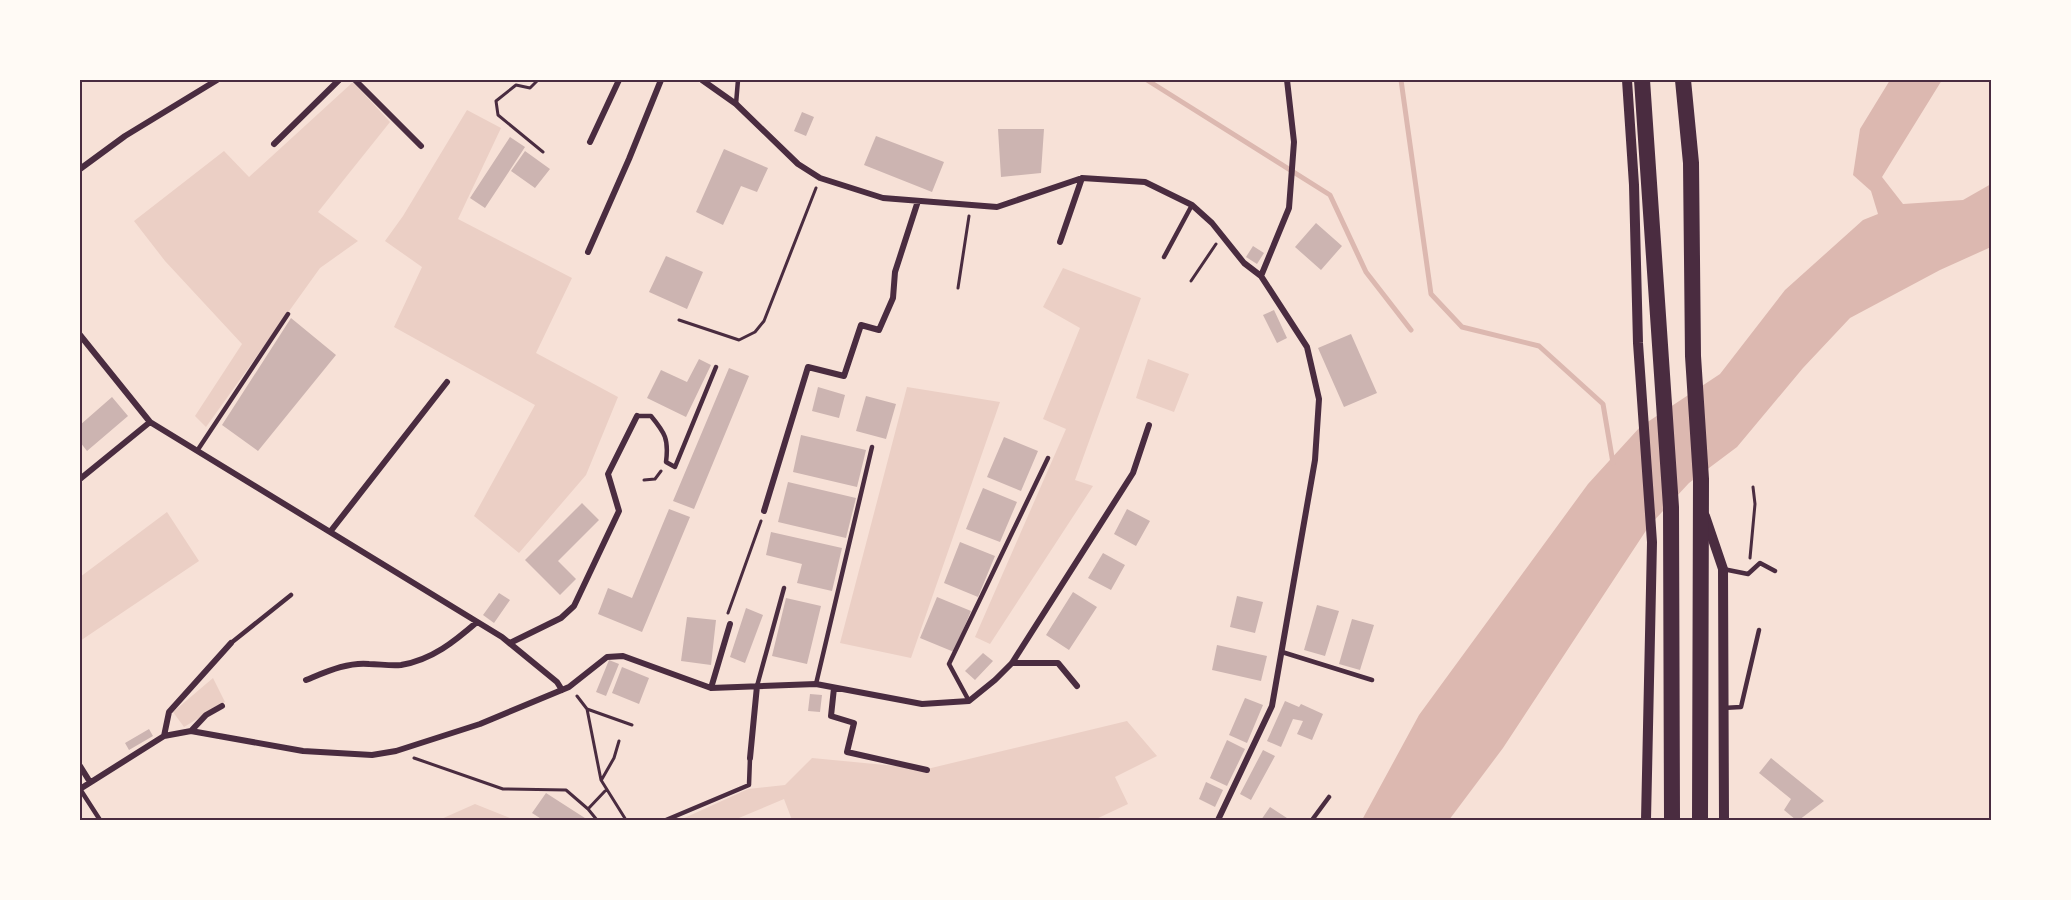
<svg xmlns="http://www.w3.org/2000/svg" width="2071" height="900" font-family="'Titillium Web',sans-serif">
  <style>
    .green { fill: #ebcfc5 }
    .water { fill: #dcb8b0 }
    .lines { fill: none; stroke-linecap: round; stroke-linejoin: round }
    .stream { stroke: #dcb8b0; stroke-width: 5 }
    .building { fill: #ccb4b1 }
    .path { stroke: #4a2c40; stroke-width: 3 }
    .service { stroke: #4a2c40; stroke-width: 4.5 }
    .minor { stroke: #4a2c40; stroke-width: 6 }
    .tertiary { stroke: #4a2c40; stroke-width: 10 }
    .trunk { stroke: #4a2c40; stroke-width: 16 }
    .neatline { fill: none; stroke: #4a2c40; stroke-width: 2 }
  </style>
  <rect width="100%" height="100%" fill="#f7e1d7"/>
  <path class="green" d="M353 82 390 122 318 212 358 241 320 268 206 427 195 416 242 344 165 261 134 221 224 151 249 177Z
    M467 110 501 128 458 219 572 278 536 353 618 397 586 475 519 553 474 516 535 405 394 327 422 267 385 241 403 216Z
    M1063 268 1141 298 1075 480 1093 486 990 644 975 637 1066 429 1043 419 1080 328 1043 307Z
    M1148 359 1189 374 1174 412 1136 398Z
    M907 387 1000 402 911 658 840 643Z
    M167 512 199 561 80 641V577Z
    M213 678 225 702 184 727 173 712Z
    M1127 721 1157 756 1115 777 1128 804 1094 820H792L784 799 734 820H680L748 789 785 785 812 758 927 769Z
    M475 804 515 820H439Z"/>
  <path class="water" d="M1890 80H1942L1882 177 1903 204 1963 200 1991 184V247L1940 270 1850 318 1803 368 1737 447 1689 483 1649 526 1503 748 1449 820H1362L1419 715 1588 484 1640 427 1720 374 1785 290 1863 220 1878 214 1871 191 1853 175 1860 129Z"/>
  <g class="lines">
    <path class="stream" d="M1147 80 1330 195 1366 272 1411 330
      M1401 80 1431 294 1462 327 1539 346 1603 404 1613 463"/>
  </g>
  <path class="building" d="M802 112 814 117 806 136 794 131Z
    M998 129H1044L1041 173 1001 177Z
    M876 136 944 162 932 192 864 165Z
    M510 137 525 147 485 208 470 198Z
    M724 149 768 168 757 192 741 186 723 225 696 212Z
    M525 151 550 169 535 188 511 171Z
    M1316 223 1342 246 1321 270 1295 247Z
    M1253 246 1264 253 1257 264 1246 257Z
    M666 256 703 272 687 309 649 292Z
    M1274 310 1287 338 1277 343 1263 315Z
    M291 318 336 355 258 451 222 425Z
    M1351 334 1377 393 1344 407 1318 348Z
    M699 359 711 365 686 417 647 398 661 370 687 382Z
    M729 368 749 376 694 509 673 501Z
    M818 387 845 395 839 418 812 411Z
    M866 396 896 404 886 439 856 431Z
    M112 397 128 416 87 451 80 442V425Z
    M801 435 866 450 857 487 793 472Z
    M1004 437 1038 451 1021 491 987 477Z
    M788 482 856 498 846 538 778 522Z
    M983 488 1017 502 1000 542 966 529Z
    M582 503 599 520 558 561 576 579 560 595 525 560Z
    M669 509 690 517 642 632 598 614 608 588 632 598Z
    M1127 509 1150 521 1136 546 1114 534Z
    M771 532 842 548 832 591 797 583 802 564 766 555Z
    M960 542 995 556 978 597 944 583Z
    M1103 553 1125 565 1111 590 1088 578Z
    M1073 592 1097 607 1069 650 1046 635Z
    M499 593 510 600 494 623 483 615Z
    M1237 596 1263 602 1255 633 1230 627Z
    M937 597 971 611 954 652 920 638Z
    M786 598 821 606 807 664 772 656Z
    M1317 605 1339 611 1325 656 1304 650Z
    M746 608 763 615 745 663 730 657Z
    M687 617 716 620 711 665 681 661Z
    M1352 619 1374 625 1360 670 1339 664Z
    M1217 645 1267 656 1261 681 1212 670Z
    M983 653 993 661 975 680 965 671Z
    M609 660 619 664 606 696 596 692Z
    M622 667 649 678 639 704 612 693Z
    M810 694 822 695 820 712 808 711Z
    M1245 698 1263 705 1247 743 1229 735Z
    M1285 701 1299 707 1301 704 1323 714 1312 740 1297 734 1303 721 1293 719 1281 747 1267 741Z
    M149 729 153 736 129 750 125 743Z
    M1227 740 1245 749 1227 786 1210 778Z
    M1263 750 1275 756 1251 800 1240 794Z
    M1771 758 1824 801 1799 820H1796L1784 810 1791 799 1759 773Z
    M1206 782 1223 790 1215 807 1199 799Z
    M546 793 588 820H543L532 813Z
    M1270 807 1290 820H1261Z"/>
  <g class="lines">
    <path class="path" d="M538 80 530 88 516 85 496 101 498 115 543 152
      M1191 281 1216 244
      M958 288 969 216
      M679 320 739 340 755 332 764 321 816 188
      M644 480 655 479 661 471
      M1750 558 1755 504 1753 487
      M728 613 761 521
      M577 696 587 709 601 780 626 820
      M587 709 632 725
      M414 758 503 789 566 790 588 809 597 820
      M602 779 614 758 619 741
      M588 809 605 791"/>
    <path class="service" d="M736 104 738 80
      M1164 257 1192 205
      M637 416H651C665 433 669 439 666 462L675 467 716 367
      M197 451 288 314
      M1723 569 1748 574 1760 563 1775 571
      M231 643 291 595
      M1282 652 1372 680
      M816 684 872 447
      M757 686 784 588
      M969 701 949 664 1048 458
      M1723 708 1741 707 1759 630
      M80 789 100 820
      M666 820 749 785 750 758
      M1312 820 1329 797"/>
    <path class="minor" d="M355 80 421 146
      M702 80 736 104 798 164 820 178 883 198 997 207 1082 178 1145 182 1192 205 1212 223 1244 263 1261 276 1307 347 1319 399 1315 460 1272 706 1218 820
      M590 142 619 80
      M274 144 339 80
      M80 169 125 136 217 80
      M1060 242 1082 178
      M588 252 629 159 661 80
      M1261 276 1289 208 1294 142 1287 80
      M80 335 150 422 502 637 557 682 562 690
      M80 479 150 422
      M764 511 808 367 844 376 861 325 879 330 893 298 895 272 918 201
      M330 532 447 382
      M510 643 561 618 574 606 619 511 608 474 637 416
      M1012 663H1058L1077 686
      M306 680C326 672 347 662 369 664 379 664 390 666 401 665 432 660 455 641 477 622
      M711 688 730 624
      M834 688 831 716 854 723 847 752 927 770
      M191 731 206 715 222 706
      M164 736 169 712 231 643
      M750 758 757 686
      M80 766 90 782
      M80 789 164 736 191 731 303 751 372 755 396 751 480 724 569 687 607 657 623 656 711 688 816 684 922 704 969 701 995 680 1012 663 1133 473 1149 425"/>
    <path class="tertiary" d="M1627 80 1634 185 1638 343 1652 542 1646 820
      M1705 516 1723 569 1724 820"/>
    <path class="trunk" d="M1642 80 1671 507 1672 820
      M1683 80 1691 163 1693 356 1701 479 1700 820"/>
  </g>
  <rect width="2071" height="900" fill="none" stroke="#fffaf5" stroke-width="162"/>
  <rect x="81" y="81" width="1909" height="738" class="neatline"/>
</svg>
